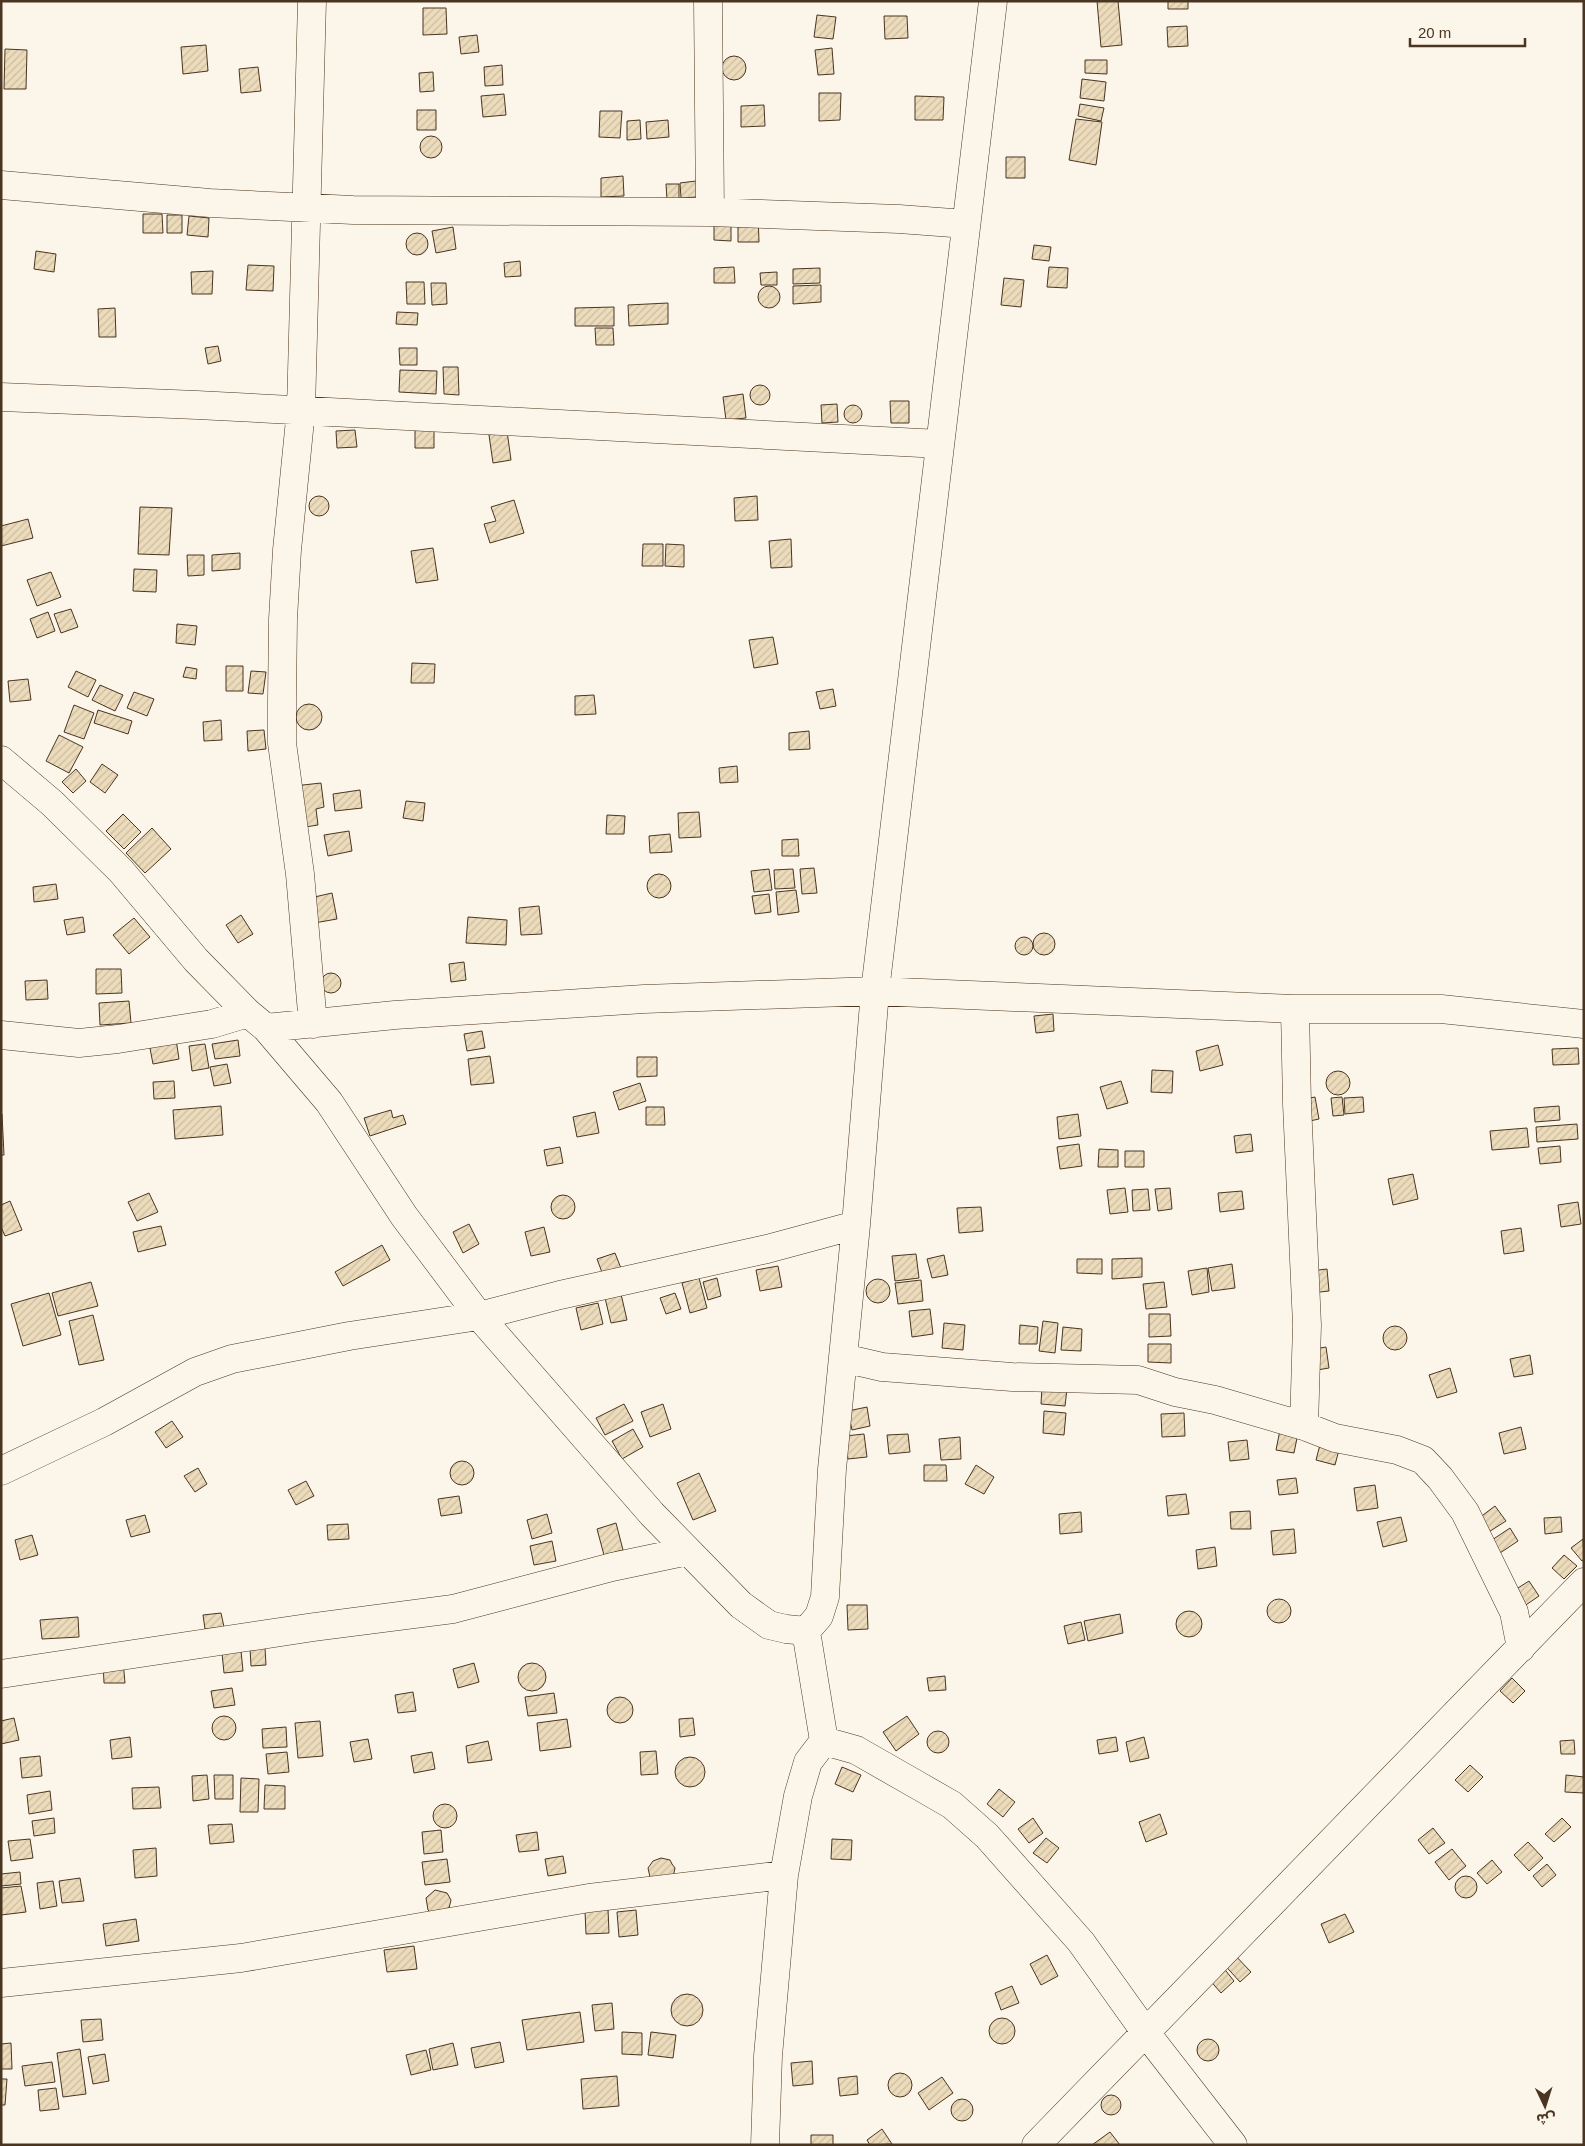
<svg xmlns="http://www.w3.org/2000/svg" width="1585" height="2146" font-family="Arial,'Noto Sans Arabic',sans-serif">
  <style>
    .building { fill: url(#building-hatch); stroke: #4a3520 }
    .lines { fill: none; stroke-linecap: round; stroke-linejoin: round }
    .street-casing { stroke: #4a3520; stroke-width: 29 }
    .street { stroke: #fbf6e9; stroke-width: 28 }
  </style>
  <defs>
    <pattern id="building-hatch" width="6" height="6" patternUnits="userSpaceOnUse" patternTransform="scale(1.25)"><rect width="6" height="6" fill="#ecdcbc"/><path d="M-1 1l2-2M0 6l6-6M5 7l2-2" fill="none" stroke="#ccbda1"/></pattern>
  </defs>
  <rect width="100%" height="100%" fill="#fbf6e9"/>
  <path class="building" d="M1097 1H1118L1122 45 1101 47Z
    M1168 1H1188V9H1168Z
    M423 8H446L447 34 423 35Z
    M817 15 836 17 833 39 814 37Z
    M884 16H907L908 38 885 39Z
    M1187 26 1188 46 1168 47 1167 27Z
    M477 35 479 52 461 54 459 37Z
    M206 45 208 71 183 74 181 47Z
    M832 48 834 74 818 75 815 50Z
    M5 49 27 50 26 89H4Z
    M722 68a12 12 0 1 1 24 0a12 12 0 1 1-24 0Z
    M1085 60H1107V74L1085 73Z
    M502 65 503 85 485 86 484 67Z
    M258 67 261 91 241 93 239 69Z
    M433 72 434 91 420 92 419 73Z
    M1082 79 1106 82 1104 101 1080 98Z
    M819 93H841L840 120 819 121Z
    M504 94 506 115 483 117 481 96Z
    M915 96 944 97 943 120H915Z
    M1080 104 1104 108 1101 121 1078 116Z
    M764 105 765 126 741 127V106Z
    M417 110H436V130H417Z
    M600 111H622L620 138 599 137Z
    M1076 119 1102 122 1096 165 1069 160Z
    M640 120 641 139 627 140V121Z
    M668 120 669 137 647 139 646 122Z
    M420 147a11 11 0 1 1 22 0a11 11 0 1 1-22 0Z
    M1006 157H1025V178H1006Z
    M623 176 624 196 601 197V178Z
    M696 181 697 197 681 198 680 183Z
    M666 184H679V199L667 200Z
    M143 214H162L163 233H143Z
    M167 215H182V233H167Z
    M758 215 759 242H738V216Z
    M189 216 209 218 208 237 187 235Z
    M714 220H731V241L714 240Z
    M453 227 456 249 436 253 432 231Z
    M406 244a11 11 0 1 1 22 0a11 11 0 1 1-22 0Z
    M1034 245 1051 247 1049 261 1032 259Z
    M36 251 56 254 54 272 34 269Z
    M520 261 521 276 505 277 504 263Z
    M248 265 274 266 273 291 246 290Z
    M734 267 735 283H714V268Z
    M1049 267 1068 268 1067 288 1047 287Z
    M820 268V283L793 284V269Z
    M213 271 212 294H192L191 272Z
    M777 272V285H761L760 273Z
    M1004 278 1024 280 1021 307 1001 305Z
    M406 282H424L425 304H407Z
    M431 283H446L447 304 432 305Z
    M821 285V302L793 304V286Z
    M758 297a11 11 0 1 1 22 0a11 11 0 1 1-22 0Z
    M668 303V324L629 326 628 305Z
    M614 307V326H575V308Z
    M115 308 116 337H99L98 309Z
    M397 312 418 313 417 325 396 324Z
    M595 328H613L614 345H596Z
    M218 346 221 361 208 364 205 348Z
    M399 348H417V365H400Z
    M443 367H458L459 395 444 394Z
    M400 370 437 371 436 394 399 392Z
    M750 395a10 10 0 1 1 20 0a10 10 0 1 1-20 0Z
    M743 394 746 418 726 420 723 397Z
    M890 401H909V423H891Z
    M837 404 838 422 822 423 821 405Z
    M844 414a9 9 0 1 1 18 0a9 9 0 1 1-18 0Z
    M434 429V448H415V430Z
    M355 430 357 447 337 448 336 431Z
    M507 431 511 460 493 463 489 435Z
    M757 496 758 520 735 521 734 498Z
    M309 506a10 10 0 1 1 20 0a10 10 0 1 1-20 0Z
    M514 500 524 533 490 543 484 524 496 521 491 507Z
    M140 507 172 508 169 555 138 554Z
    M28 519 33 538 1 546V526Z
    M791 539 792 567 771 568 769 541Z
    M643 544H663V566H642Z
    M666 544 684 545V567L665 566Z
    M433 548 438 580 416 583 411 551Z
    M240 553V569L212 571V555Z
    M187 555H204V575L188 576Z
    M134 569 157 570 156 592 133 591Z
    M51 572 61 597 37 606 27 580Z
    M71 609 78 627 61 633 54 614Z
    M48 612 55 631 37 638 30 619Z
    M177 624 197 626 195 645 176 643Z
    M773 637 778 664 754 668 749 640Z
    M412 663 435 664 434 683H411Z
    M226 666H243V691H226Z
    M186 667 197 669 196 679 183 677Z
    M76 671 96 680 88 697 68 687Z
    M251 671 266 672 263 694 248 693Z
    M28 679 31 700 10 702 8 681Z
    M100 685 123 695 115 711 92 700Z
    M833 689 836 706 820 709 816 692Z
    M134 692 154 699 147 716 127 708Z
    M594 695 596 714 575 715V696Z
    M296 717a13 13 0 1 1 26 0a13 13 0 1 1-26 0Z
    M74 705 94 713 84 739 64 732Z
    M98 710 132 721 128 734 94 723Z
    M221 720 222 740 204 741 203 722Z
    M264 730 266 749 248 751 247 731Z
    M809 731 810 749 789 750V733Z
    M59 735 83 747 69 773 46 761Z
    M102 764 118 775 105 793 90 782Z
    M737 766 738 782 720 783 719 768Z
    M76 769 86 781 73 793 62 782Z
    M321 783 324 807 316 809 318 825 299 828 294 786Z
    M360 790 362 808 335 811 333 794Z
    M406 801 425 803 423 821 403 818Z
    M699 812 701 837 679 838 678 813Z
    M123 814 141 832 124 849 106 831Z
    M607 815 625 816 624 834H606Z
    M152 828 171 849 145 873 126 853Z
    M349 831 352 851 328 856 324 835Z
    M670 834 672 852 650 853 649 836Z
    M798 839 799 856H782V840Z
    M814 868 817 893 802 894 800 869Z
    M769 869 772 890 754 892 751 871Z
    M793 869 795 888 775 889 774 870Z
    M647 886a12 12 0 1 1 24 0a12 12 0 1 1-24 0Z
    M56 884 58 899 34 902 33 887Z
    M796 890 799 912 778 915 776 892Z
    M332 893 337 919 314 923 310 898Z
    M769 894 771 912 755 914 752 896Z
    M539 906 542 934 521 935 519 908Z
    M241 915 253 934 238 943 226 925Z
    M83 917 85 932 67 935 64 920Z
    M468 917 507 920 506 945 466 943Z
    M134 918 150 937 129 954 113 935Z
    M1033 944a11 11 0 1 1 22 0a11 11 0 1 1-22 0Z
    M1015 946a9 9 0 1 1 18 0a9 9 0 1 1-18 0Z
    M464 962 466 980 451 982 449 964Z
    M96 969H121L122 993 96 994Z
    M321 983a10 10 0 1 1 20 0a10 10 0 1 1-20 0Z
    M47 980 48 999 26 1000 25 981Z
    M129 1001 131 1023 100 1025 99 1003Z
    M1053 1014 1054 1031 1036 1033 1034 1016Z
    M482 1031 485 1048 467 1051 464 1034Z
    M176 1039 179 1059 153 1064 149 1043Z
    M238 1040 240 1056 215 1059 212 1044Z
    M205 1044 209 1068 192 1071 189 1046Z
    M1218 1045 1223 1065 1200 1071 1196 1051Z
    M1578 1048 1579 1064 1553 1065 1552 1049Z
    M490 1056 494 1083 471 1085 468 1059Z
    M637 1057H657V1076L637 1077Z
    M227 1064 231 1083 214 1086 210 1067Z
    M1152 1070 1173 1071 1172 1093 1151 1092Z
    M1326 1083a12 12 0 1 1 24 0a12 12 0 1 1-24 0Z
    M174 1081 175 1098 154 1099 153 1082Z
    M1121 1081 1128 1103 1107 1109 1100 1087Z
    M640 1083 646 1101 619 1110 613 1092Z
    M1315 1097 1319 1119 1305 1122 1300 1100Z
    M1342 1097 1344 1115 1333 1116 1331 1098Z
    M1363 1097 1364 1112 1345 1114 1344 1098Z
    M221 1106 223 1135 175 1139 173 1110Z
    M1559 1106 1560 1120 1535 1122 1534 1108Z
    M646 1107H664L665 1125H646Z
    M391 1110 393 1118 403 1115 406 1124 370 1136 364 1118Z
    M595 1112 599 1133 577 1137 573 1117Z
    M2 1114 4 1155H1V1114Z
    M1078 1114 1081 1136 1059 1139 1057 1117Z
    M1577 1124 1578 1139 1537 1142 1536 1127Z
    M1527 1128 1529 1147 1492 1150 1490 1131Z
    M1251 1134 1253 1151 1236 1153 1234 1136Z
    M1079 1144 1082 1166 1060 1169 1057 1147Z
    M1560 1146 1561 1162 1540 1164 1538 1148Z
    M560 1147 563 1163 547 1166 544 1150Z
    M1099 1149 1118 1150V1167H1098Z
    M1125 1151H1144V1167H1125Z
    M1413 1174 1418 1199 1393 1205 1388 1179Z
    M1125 1188 1128 1212 1110 1214 1107 1190Z
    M1170 1188 1172 1209 1158 1211 1155 1189Z
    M1148 1189 1150 1210 1133 1211 1132 1190Z
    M1242 1191 1244 1209 1220 1212 1218 1193Z
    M149 1193 158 1212 137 1221 128 1202Z
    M551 1207a12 12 0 1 1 24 0a12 12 0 1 1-24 0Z
    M10 1201 22 1230 5 1236 1 1227V1205Z
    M1578 1202 1581 1224 1561 1227 1558 1205Z
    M981 1207 983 1231 959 1233 957 1208Z
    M469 1224 479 1244 463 1253 453 1232Z
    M161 1226 166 1245 138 1252 133 1232Z
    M544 1227 550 1252 531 1256 525 1232Z
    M1521 1228 1524 1251 1504 1254 1501 1231Z
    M382 1245 390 1260 343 1286 335 1272Z
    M615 1253 624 1276 606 1283 597 1259Z
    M916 1254 919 1278 895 1281 892 1256Z
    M944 1255 948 1275 932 1278 927 1259Z
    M1142 1258V1277L1112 1279V1259Z
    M1077 1259H1102V1274L1077 1273Z
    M1232 1264 1235 1288 1212 1291 1208 1268Z
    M778 1266 782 1287 760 1291 756 1270Z
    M1207 1268 1209 1292 1192 1295 1188 1271Z
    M1327 1269 1329 1291 1311 1293 1310 1271Z
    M699 1278 707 1308 690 1313 682 1283Z
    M717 1278 721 1296 708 1300 703 1282Z
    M866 1291a12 12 0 1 1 24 0a12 12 0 1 1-24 0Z
    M921 1280 923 1301 898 1304 895 1283Z
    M91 1282 98 1306 58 1316 52 1293Z
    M1164 1282 1167 1307 1146 1309 1143 1284Z
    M49 1293 61 1335 23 1346 11 1304Z
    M675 1293 681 1309 666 1314 660 1298Z
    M621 1294 627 1320 611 1323 605 1298Z
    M598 1303 603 1324 581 1330 576 1308Z
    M930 1309 933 1334 912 1337 909 1311Z
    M1149 1314H1170L1171 1336 1149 1337Z
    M93 1315 104 1360 79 1365 69 1321Z
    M1043 1321 1058 1323 1055 1353 1039 1351Z
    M944 1323 965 1325 963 1350 942 1348Z
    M1020 1325 1038 1327 1037 1344H1019Z
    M1383 1338a12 12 0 1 1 24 0a12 12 0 1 1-24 0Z
    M1063 1327 1082 1329 1081 1351 1061 1350Z
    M1148 1344H1171V1363L1148 1362Z
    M1326 1347 1329 1368 1311 1371 1308 1350Z
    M1530 1355 1533 1374 1514 1377 1510 1359Z
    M1450 1368 1457 1392 1437 1398 1429 1375Z
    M1042 1386 1067 1389 1065 1406 1041 1404Z
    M624 1404 633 1421 605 1435 596 1418Z
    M663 1404 671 1429 650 1437 641 1412Z
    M867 1407 870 1426 852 1430 848 1411Z
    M1044 1411 1066 1413 1064 1435 1043 1433Z
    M1184 1413 1185 1436 1162 1437 1161 1414Z
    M172 1421 183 1437 166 1448 155 1432Z
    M1521 1427 1526 1449 1504 1454 1499 1433Z
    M633 1429 643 1447 622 1459 612 1441Z
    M1280 1430 1298 1433 1294 1453 1276 1450Z
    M864 1434 867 1457 848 1459 845 1436Z
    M908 1434 910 1452 889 1454 887 1435Z
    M960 1437 961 1459 941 1460 939 1439Z
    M1247 1440 1249 1459 1230 1461 1228 1442Z
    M1321 1441 1340 1446 1335 1465 1316 1460Z
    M450 1473a12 12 0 1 1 24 0a12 12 0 1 1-24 0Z
    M924 1465H946L947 1481H924Z
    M976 1465 994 1477 984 1494 965 1484Z
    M198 1468 207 1484 195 1492 184 1476Z
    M699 1473 716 1511 693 1520 677 1483Z
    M1296 1478 1298 1493 1279 1495 1277 1480Z
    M306 1481 314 1496 296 1505 288 1490Z
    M1375 1485 1378 1508 1357 1511 1354 1488Z
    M1186 1494 1189 1514 1168 1516 1166 1496Z
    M459 1496 462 1513 441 1516 438 1499Z
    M1495 1506 1506 1521 1484 1535 1475 1521Z
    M1250 1511 1251 1529H1231L1230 1512Z
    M1081 1512 1082 1532 1060 1534 1059 1514Z
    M547 1514 552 1533 532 1539 527 1520Z
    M145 1515 150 1532 131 1537 126 1520Z
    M1401 1517 1407 1541 1383 1547 1377 1522Z
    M1561 1517 1562 1532 1545 1534 1544 1518Z
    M616 1523 623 1550 604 1555 597 1529Z
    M348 1524 349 1539 328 1540 327 1525Z
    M1510 1528 1518 1541 1500 1553 1492 1540Z
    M1294 1529 1296 1553 1273 1555 1271 1531Z
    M32 1535 38 1555 20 1560 15 1540Z
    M1583 1539 1584 1560 1582 1561 1571 1548Z
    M552 1541 556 1561 534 1565 530 1546Z
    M1215 1547 1217 1566 1198 1569 1196 1550Z
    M1564 1555 1577 1566 1564 1579 1552 1568Z
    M1529 1581 1539 1596 1517 1611 1507 1595Z
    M1267 1611a12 12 0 1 1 24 0a12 12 0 1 1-24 0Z
    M847 1605H867L868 1629 848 1630Z
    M1176 1624a13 13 0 1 1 26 0a13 13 0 1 1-26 0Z
    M221 1613 224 1627 205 1629 203 1615Z
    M1120 1614 1123 1633 1088 1641 1084 1621Z
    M78 1617 79 1637 42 1639 40 1620Z
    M1081 1622 1085 1640 1068 1644 1064 1626Z
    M250 1648H265L266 1665 251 1666Z
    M241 1651 243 1671 224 1673 222 1653Z
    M123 1661 125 1683H104L103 1662Z
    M474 1663 479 1682 458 1688 453 1669Z
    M518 1677a14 14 0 1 1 28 0a14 14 0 1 1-28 0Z
    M945 1676 946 1690 929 1691 927 1678Z
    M1512 1678 1525 1691 1513 1703 1500 1691Z
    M232 1688 235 1705 214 1708 211 1691Z
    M413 1692 416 1711 398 1713 395 1695Z
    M554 1693 557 1713 528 1716 525 1697Z
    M607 1710a13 13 0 1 1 26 0a13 13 0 1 1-26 0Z
    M212 1728a12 12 0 1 1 24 0a12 12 0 1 1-24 0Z
    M907 1716 919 1734 896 1751 883 1732Z
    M14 1718 19 1740 1 1744V1721Z
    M693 1718 695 1735 680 1737 679 1719Z
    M567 1719 571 1747 540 1751 537 1723Z
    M320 1721 323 1756 298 1758 295 1723Z
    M286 1727 287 1747 263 1748 262 1729Z
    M927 1742a11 11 0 1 1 22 0a11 11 0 1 1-22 0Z
    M130 1737 132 1757 112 1759 110 1740Z
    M1116 1737 1118 1751 1099 1754 1097 1740Z
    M1144 1737 1149 1758 1130 1762 1126 1742Z
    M368 1739 372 1759 354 1762 350 1742Z
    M1574 1740 1575 1754H1561L1560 1741Z
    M488 1741 492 1760 468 1763 466 1746Z
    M656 1751 658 1774 641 1775 640 1752Z
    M287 1752 289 1772 268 1774 266 1754Z
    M432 1752 435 1769 414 1773 411 1756Z
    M40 1756 42 1776 22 1778 20 1758Z
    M675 1772a15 15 0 1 1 30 0a15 15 0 1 1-30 0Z
    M1470 1765 1483 1777 1468 1792 1455 1780Z
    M842 1767 861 1775 853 1792 835 1784Z
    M207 1775 209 1799 193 1801 192 1776Z
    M214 1775H233V1799H215Z
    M1566 1775 1584 1777V1793L1565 1792Z
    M241 1778 259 1779 258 1812H240Z
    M265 1785 285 1786V1809H264Z
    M159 1787 161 1808 133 1809 132 1788Z
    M999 1789 1015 1802 1003 1817 987 1804Z
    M50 1791 52 1810 29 1814 27 1795Z
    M433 1816a12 12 0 1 1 24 0a12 12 0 1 1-24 0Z
    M1160 1814 1167 1834 1146 1842 1139 1822Z
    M54 1818 55 1833 34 1836 32 1821Z
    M1033 1818 1043 1833 1029 1843 1018 1829Z
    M1562 1818 1571 1827 1554 1842 1545 1834Z
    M232 1824 234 1842 210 1844 208 1825Z
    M1433 1828 1445 1843 1429 1854 1418 1840Z
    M441 1830 443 1852 424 1854 422 1832Z
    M537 1832 539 1850 519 1852 516 1835Z
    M1046 1838 1059 1848 1047 1863 1033 1853Z
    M30 1839 33 1858 11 1861 8 1841Z
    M832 1839 852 1840 851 1860 831 1859Z
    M1528 1842 1543 1858 1529 1871 1514 1855Z
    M156 1848 157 1876 135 1878 133 1850Z
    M1452 1849 1466 1866 1449 1880 1435 1862Z
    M563 1856 566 1873 548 1876 545 1859Z
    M661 1858 670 1860 672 1864 675 1868 673 1877 652 1880 650 1877 648 1868 653 1861Z
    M447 1859 450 1882 425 1885 422 1862Z
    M1492 1860 1502 1872 1487 1884 1477 1873Z
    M1547 1864 1556 1875 1542 1887 1533 1876Z
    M20 1872 21 1884 1 1886V1874Z
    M1455 1887a11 11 0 1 1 22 0a11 11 0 1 1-22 0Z
    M80 1878 84 1901 62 1903 59 1881Z
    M53 1881 57 1906 40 1909 37 1883Z
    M21 1886 26 1912 1 1915V1888Z
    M435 1890 447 1893 451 1900 449 1908 431 1913 428 1910 426 1898Z
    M608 1909 609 1933 586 1934 585 1911Z
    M636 1910 638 1935 619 1937 617 1912Z
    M1345 1914 1354 1932 1329 1943 1321 1924Z
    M136 1919 139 1941 106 1946 103 1924Z
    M414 1946 417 1969 387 1972 384 1950Z
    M1232 1952 1251 1972 1240 1982 1221 1961Z
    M1047 1955 1058 1976 1041 1985 1030 1964Z
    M1222 1966 1234 1981 1221 1993 1208 1978Z
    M1012 1986 1019 2003 1001 2010 995 1993Z
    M671 2010a16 16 0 1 1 32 0a16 16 0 1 1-32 0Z
    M612 2003 614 2029 595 2031 592 2005Z
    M580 2012 584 2042 527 2050 522 2020Z
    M989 2031a13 13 0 1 1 26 0a13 13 0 1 1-26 0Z
    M101 2019 103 2040 83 2042 81 2020Z
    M622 2032 642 2033V2055L622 2054Z
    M651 2032 676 2035 673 2058 648 2055Z
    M1197 2050a11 11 0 1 1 22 0a11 11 0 1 1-22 0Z
    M500 2042 504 2062 475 2068 471 2048Z
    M11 2043 12 2069H1V2044Z
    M453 2043 458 2065 433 2070 429 2049Z
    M80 2049 86 2094 63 2097 57 2053Z
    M426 2050 431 2070 411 2075 406 2055Z
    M105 2054 109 2081 93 2084 88 2057Z
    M812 2061 813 2084 793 2086 791 2063Z
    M52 2062 55 2082 25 2086 22 2066Z
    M888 2085a12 12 0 1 1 24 0a12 12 0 1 1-24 0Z
    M617 2076 619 2106 583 2109 581 2079Z
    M857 2076 858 2094 840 2096 838 2078Z
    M942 2077 953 2093 929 2110 918 2093Z
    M1 2079H7L5 2105H1Z
    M56 2088 59 2109 40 2111 38 2090Z
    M1101 2105a10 10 0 1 1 20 0a10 10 0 1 1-20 0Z
    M951 2110a11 11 0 1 1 22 0a11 11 0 1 1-22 0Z
    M882 2129 892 2144 870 2145 867 2140Z
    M1110 2132 1120 2145H1092Z
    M811 2135H833V2145H811Z"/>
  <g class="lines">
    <g class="street-casing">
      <path id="street" d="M312 1 301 410 287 550 283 619 282 700V743L300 874 313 1024
        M708 1 710 212
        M1 185 210 203 353 210 710 212 899 219 966 224
        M1 397 197 405 940 444
        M1 760 52 803 121 871 196 960 248 1013 266 1028 329 1102 404 1216 479 1316 652 1514 741 1605 769 1625 786 1629 806 1631
        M1295 1009 1297 1104 1307 1325 1304 1426
        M266 1028 395 1015 644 999 875 991 1295 1009H1441L1584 1024
        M1 1035 79 1043 118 1039 212 1024 248 1013
        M843 1358 882 1367 1012 1377 1138 1380 1175 1392 1215 1400 1304 1426 1335 1438 1397 1450 1423 1460 1440 1478 1465 1512 1514 1612 1521 1648
        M1 1471 104 1422 195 1372 232 1359 349 1336 479 1316 560 1295 767 1249 856 1225
        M806 1631 819 1616 825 1597 832 1469 856 1225 875 991 993 1
        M1 1674 314 1627 453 1609 612 1567 688 1551
        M824 1741 856 1750 919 1786 952 1805 987 1836 1081 1942 1146 2033 1233 2145
        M1 1983 241 1958 589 1898 784 1875
        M765 2145 768 2056 784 1875 798 1796 808 1762 824 1741 806 1631
        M1036 2145 1584 1582"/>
    </g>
    <use href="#street" class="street"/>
  </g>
  <rect width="1585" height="2146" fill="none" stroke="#4a3520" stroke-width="5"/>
  <g transform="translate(1545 2106) rotate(176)" stroke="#fbf6e9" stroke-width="4" paint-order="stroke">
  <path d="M0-4L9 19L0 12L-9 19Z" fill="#4a3520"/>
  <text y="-8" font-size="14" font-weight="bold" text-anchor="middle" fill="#4a3520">ش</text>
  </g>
  <path d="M1410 38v8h115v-8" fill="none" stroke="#4a3520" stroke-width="2.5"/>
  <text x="1418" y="38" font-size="15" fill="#4a3520" stroke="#fbf6e9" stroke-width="4" paint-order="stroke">20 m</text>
</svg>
